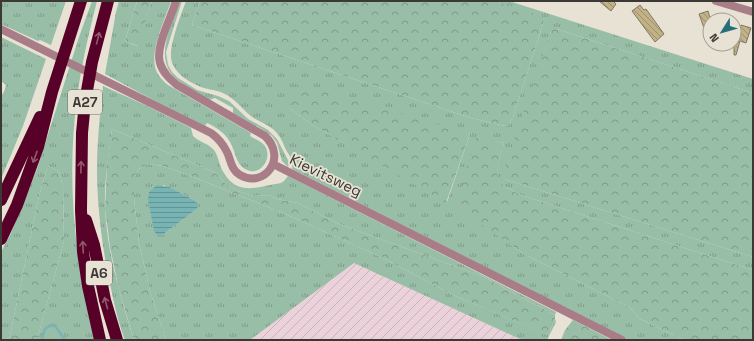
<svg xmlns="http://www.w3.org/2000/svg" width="754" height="341" font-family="'Space Grotesk',sans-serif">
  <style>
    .industrial { fill: url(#industrial-furrows) }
    .grass { fill: url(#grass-tufts); fill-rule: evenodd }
    .forest { fill: url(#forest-crowns) }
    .water { fill: url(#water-rules) }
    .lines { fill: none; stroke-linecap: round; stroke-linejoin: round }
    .stream { stroke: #79b4b4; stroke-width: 2.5 }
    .building { fill: url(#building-back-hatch); stroke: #7d786b }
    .minor { stroke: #a87d88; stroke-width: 8 }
    .motorway { stroke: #570028; stroke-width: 12 }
    .oneway { stroke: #915a6d }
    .labels { text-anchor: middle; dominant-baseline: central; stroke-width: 3.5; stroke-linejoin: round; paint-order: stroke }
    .shield { fill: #e8e2d4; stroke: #706c64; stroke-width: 1 }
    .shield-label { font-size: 14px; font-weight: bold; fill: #3c3934 }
    .street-label { font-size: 15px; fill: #3c3934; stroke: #e8e2d4 }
  </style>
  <defs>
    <pattern id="industrial-furrows" width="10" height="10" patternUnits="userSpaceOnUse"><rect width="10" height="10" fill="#ebd1d9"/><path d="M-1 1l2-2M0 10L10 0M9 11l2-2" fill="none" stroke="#cab4bb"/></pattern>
    <pattern id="grass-tufts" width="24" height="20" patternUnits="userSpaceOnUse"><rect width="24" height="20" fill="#99bea7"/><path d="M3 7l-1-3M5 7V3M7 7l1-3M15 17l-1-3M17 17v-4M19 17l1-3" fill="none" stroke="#7e9b89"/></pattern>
    <pattern id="forest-crowns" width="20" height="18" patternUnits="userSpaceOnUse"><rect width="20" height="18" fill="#99bea7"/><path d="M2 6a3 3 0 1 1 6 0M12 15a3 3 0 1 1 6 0" fill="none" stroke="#7e9b89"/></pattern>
    <pattern id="water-rules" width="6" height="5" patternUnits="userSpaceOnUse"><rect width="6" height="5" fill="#79b4b4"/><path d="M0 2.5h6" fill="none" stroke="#649393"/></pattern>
    <pattern id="building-back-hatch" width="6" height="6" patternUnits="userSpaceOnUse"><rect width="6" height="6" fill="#c3b186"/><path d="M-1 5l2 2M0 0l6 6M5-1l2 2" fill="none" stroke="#a0916e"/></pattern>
  </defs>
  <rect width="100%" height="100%" fill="#e8e2d4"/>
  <path class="industrial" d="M354 262 522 340H250Z"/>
  <path class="grass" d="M1 1H66L51 45 40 40 38 41 1 24Z
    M92 1H97C89 33 81 66 77 99 66 179 75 262 94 340H37L64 241 63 188 59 171 48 166 39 196 9 340H1V252L11 233 37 169 79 37Z
    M119 1H137L125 41 137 46 152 1H171C165 19 149 53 156 70 158 76 163 81 168 85L251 133 250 136C255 139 261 141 265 146 272 157 263 173 250 171 236 168 236 152 230 142 225 133 216 127 207 123L205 126 155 101 105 74 116 12Z
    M180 1H182L166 52 168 65 172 72 178 78 197 90 218 96 229 101 248 119 268 130 277 139 288 160 289 164 288 167 282 161 277 143 272 136 257 126H255L233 113V108L215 98 209 100C200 94 189 89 180 82 151 61 171 28 180 1Z
    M186 1H200L192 25 471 118 505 126 508 125 513 117 544 21 531 13 494 1H509L753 79V93L557 29 551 31 504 179 753 257V270L521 195C515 191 506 188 501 184 492 176 501 153 504 143L476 137 511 245 524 254 629 307 640 319 684 340H629L292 169C294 160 290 157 286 150 283 143 281 137 275 131 269 125 260 122 252 117 243 110 237 101 227 95 220 91 212 90 204 88 192 84 176 75 172 62 167 49 181 15 186 1ZM289 108 470 134 447 202 314 126Z
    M1 37 46 59 23 126 1 179V96L4 92 6 85 1 81Z
    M103 86 145 105 191 128 193 136C199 142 208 143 214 150 219 157 219 166 224 173 238 197 260 186 281 183L284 181 288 176 556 312 555 315 482 276 339 224 298 203 277 199 269 195 253 196 238 191 225 183 216 173 112 129C109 155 104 182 105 208 107 252 121 299 134 340H125C118 322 114 303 110 284 104 256 100 228 98 199 95 161 99 124 103 86Z
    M148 164 163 166 193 177 283 213 383 258 455 296 544 333 548 335 555 319 556 322 547 340H522L354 263 250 340H166L150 291 139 243 134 198V177L139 169ZM163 185 194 200 197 209 161 236Z"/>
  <path class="forest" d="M137 1H152L138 46 125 41Z
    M200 1H494C507 5 536 11 544 21L513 117 508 125 505 126 471 118 192 25Z
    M553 29H557L753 93V257L504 179 502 176 551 31Z
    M298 83 470 134 446 203 314 126 289 108Z
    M112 129 216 173 225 183 238 191 253 196 269 195 277 199 298 203 339 224 482 276 555 315V319L548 335 455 296 383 258 283 213 193 177 163 166 148 164 139 169 134 177V198L139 243 150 291 166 340H134L119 290 110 247 105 209 107 165Z
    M476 136 504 143C501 153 492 177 502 184 507 189 515 191 521 195L753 270V340H684L640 319 629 307 524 254 455 207Z
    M48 166 59 171 63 188 64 241 37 340H9L39 196Z
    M573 320 612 340H561L565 330Z"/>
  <path class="water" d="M157 185 169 187 194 200C197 203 198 205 197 209L161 236 157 235 154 231 148 199 149 192Z"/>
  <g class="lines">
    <path class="stream" d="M42 340C43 332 45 324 55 326L65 340"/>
  </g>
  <path class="building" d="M599 1H613L616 4 611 11Z
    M640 5 644 10 646 9 664 34 655 42 632 11Z
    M708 11 710 18V26L704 28 699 14Z
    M741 25 751 28 746 43 740 41 736 55H734V30L739 31Z"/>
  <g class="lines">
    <path class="minor" d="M716 1 753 12
      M1 29 211 133C218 138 223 144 227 152 231 160 231 170 240 175 264 189 288 158 265 136L177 85C170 79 163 73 160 63 155 47 171 18 176 1
      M273 164 622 340"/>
    <path class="motorway" d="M1 200 40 117
      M86 220 94 245 105 300 117 340
      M1 239 17 205 38 147 52 92 81 1
      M100 340 88 286 83 252 81 210 82 133 85 102 92 62 108 1"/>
  </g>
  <defs><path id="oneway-shaft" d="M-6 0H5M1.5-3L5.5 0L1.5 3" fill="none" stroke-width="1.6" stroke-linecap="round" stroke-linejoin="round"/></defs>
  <g class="oneway">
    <use href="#oneway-shaft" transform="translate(98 38) rotate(-76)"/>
    <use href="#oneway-shaft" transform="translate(35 157) rotate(110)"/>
    <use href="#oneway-shaft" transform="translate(81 167) rotate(-89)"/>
    <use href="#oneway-shaft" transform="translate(83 247) rotate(-93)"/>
    <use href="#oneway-shaft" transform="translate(106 303) rotate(-105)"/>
  </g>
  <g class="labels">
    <g class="shield">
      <rect x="68" y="90" width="34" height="24" rx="3"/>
      <rect x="86" y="261" width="26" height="24" rx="3"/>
    </g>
    <g class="shield-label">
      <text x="85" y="102">A27</text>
      <text x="99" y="273">A6</text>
    </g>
    <g class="street-label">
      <text transform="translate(326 175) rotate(26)">Kievitsweg</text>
    </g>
  </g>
  <rect width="754" height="341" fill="none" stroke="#3c3934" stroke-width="4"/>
  <g transform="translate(722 32) rotate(233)"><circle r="19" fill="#e8e2d4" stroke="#a39e94"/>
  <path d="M0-3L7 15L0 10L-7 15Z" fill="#276e7b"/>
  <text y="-6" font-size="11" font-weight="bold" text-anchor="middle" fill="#3c3934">N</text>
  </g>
</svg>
